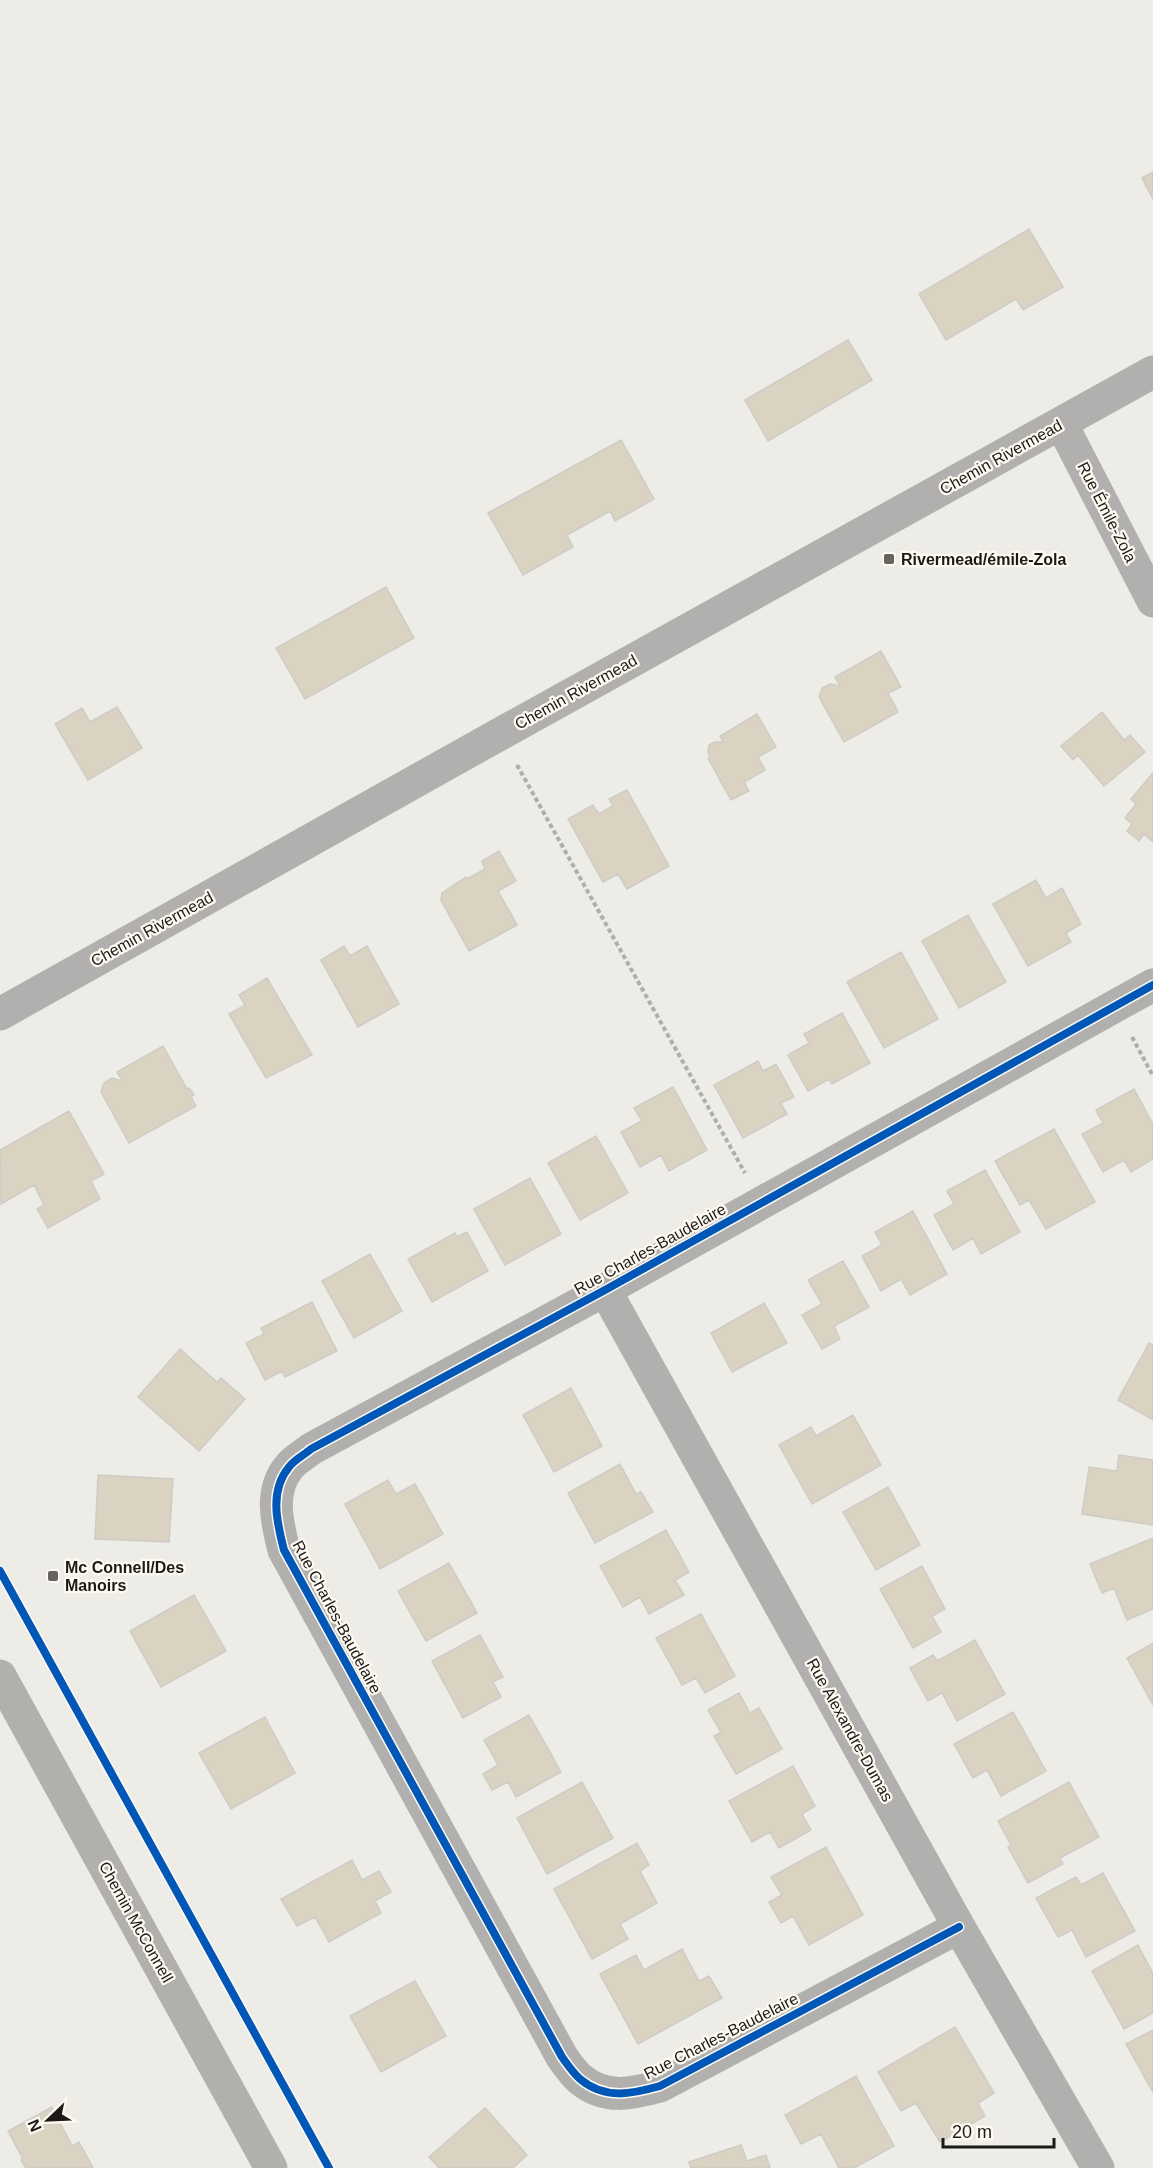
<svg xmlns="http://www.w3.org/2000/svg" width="1153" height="2168" font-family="Helvetica,sans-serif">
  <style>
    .building { fill: #dad3c1; stroke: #cdccc8; stroke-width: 1.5 }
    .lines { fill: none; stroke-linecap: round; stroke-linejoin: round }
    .path { stroke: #afaeac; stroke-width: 4; stroke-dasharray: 4.5 3; stroke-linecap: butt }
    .street { stroke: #b1b0af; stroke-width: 33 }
    .secondary { stroke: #b1b0ad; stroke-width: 33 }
    .cycleway-casing { stroke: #fefaf1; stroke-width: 11 }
    .cycleway { stroke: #0057b8; stroke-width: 8 }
    .poi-dot { fill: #646460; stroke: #fefaf1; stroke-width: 2 }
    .labels { text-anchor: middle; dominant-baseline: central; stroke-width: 4.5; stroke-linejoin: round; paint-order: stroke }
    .street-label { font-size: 16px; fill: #1b1a17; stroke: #fefaf1 }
    .poi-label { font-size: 16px; font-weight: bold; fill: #1b1a17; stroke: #fefaf1; text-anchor: start }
  </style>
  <rect width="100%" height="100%" fill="#edece7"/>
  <path class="building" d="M1153 172V199L1142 178Z
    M1029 229 1063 287 1023 310 1016 299 946 340 919 294Z
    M848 340 872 380 768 441 745 400Z
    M621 440 654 499 615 521 610 511 567 535 573 547 523 575 488 513Z
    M386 587 414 638 305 699 276 648Z
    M881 651 901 687 888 693 898 712 844 742 819 697 822 688 830 684 840 686 835 677Z
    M117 707 142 748 88 780 55 724 82 708 90 722Z
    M1102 712 1124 740 1130 735 1145 752 1104 786 1078 755 1073 760 1061 746Z
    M757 714 776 747 758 757 765 770 744 782 749 791 731 800 708 758 710 757 708 752 709 745 715 742H723L720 736Z
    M1153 773V842L1144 834 1139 841 1127 831 1132 824 1125 818 1136 804 1131 799Z
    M627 790 669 866 627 889 618 874 603 882 568 819 593 805 599 814 613 806 609 799Z
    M499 851 516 881 498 891 517 925 469 951 441 900 442 893 466 877 467 879 485 869 482 861Z
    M1036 880 1046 898 1062 888 1081 924 1066 933 1071 942 1028 966 993 904Z
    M968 915 1006 982 959 1008 922 941Z
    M344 946 350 956 367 946 399 1004 358 1027 321 960Z
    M901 952 938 1019 884 1048 847 982Z
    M267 978 312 1055 266 1078 229 1014 245 1005 239 995Z
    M842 1013 870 1063 832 1084 829 1079 808 1091 788 1055 809 1043 804 1034Z
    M163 1046 187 1089 189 1088 194 1095 191 1097 196 1106 129 1143 101 1092 104 1083 112 1078 122 1081 117 1072Z
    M758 1061 763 1071 776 1064 794 1097 781 1103 787 1114 743 1138 714 1085Z
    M673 1087 707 1150 669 1171 661 1155 640 1167 621 1132 642 1121 634 1108Z
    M1134 1089 1153 1124V1159L1131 1172 1124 1160 1103 1172 1082 1134 1103 1123 1096 1110Z
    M69 1111 104 1174 91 1181 100 1199 48 1228 37 1209 44 1205 34 1185 1 1204 0 1150Z
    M1054 1129 1095 1202 1046 1229 1029 1200 1020 1205 995 1161Z
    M596 1136 628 1193 580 1220 548 1163Z
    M985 1170 1020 1232 981 1254 973 1238 953 1250 934 1215 954 1204 947 1191Z
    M530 1178 561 1234 505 1265 474 1209Z
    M913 1211 947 1274 910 1295 901 1279 881 1291 862 1256 882 1245 875 1232Z
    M467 1232 488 1271 432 1302 408 1259 455 1233 457 1237Z
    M370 1254 402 1311 354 1338 322 1281Z
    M843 1261 869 1307 834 1326 840 1339 822 1349 802 1315 822 1304 808 1280Z
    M312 1302 337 1351 285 1377 282 1371 265 1380 246 1343 264 1334 261 1328Z
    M764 1303 787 1343 732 1372 711 1333Z
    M1149 1343 1153 1345V1420L1118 1400Z
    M180 1349 217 1382 221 1378 245 1399 199 1451 138 1397Z
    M571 1388 602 1446 554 1472 523 1415Z
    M853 1415 881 1465 812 1504 779 1445 811 1427 816 1436Z
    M1119 1455 1153 1460V1525L1082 1514 1089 1467 1117 1471Z
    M620 1464 636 1494 641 1492 653 1512 595 1543 568 1493Z
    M98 1475 173 1479 169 1542 95 1539Z
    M388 1480 396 1494 415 1484 443 1534 380 1569 345 1504Z
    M888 1487 920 1545 876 1570 843 1512Z
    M666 1530 689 1572 675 1580 684 1595 649 1614 640 1597 623 1607 600 1566Z
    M1153 1538V1609L1127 1620 1114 1588 1102 1593 1090 1564Z
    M449 1563 477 1613 426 1641 398 1591Z
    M922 1566 945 1609 932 1616 941 1632 913 1648 880 1589Z
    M194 1595 226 1651 161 1687 130 1631Z
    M701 1614 735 1676 705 1693 696 1678 682 1685 656 1638Z
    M480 1635 503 1677 493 1682 501 1697 463 1718 432 1661Z
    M975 1640 1005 1694 957 1721 942 1693 928 1701 910 1668 933 1655 937 1661Z
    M1153 1643V1705L1127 1658Z
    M739 1693 750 1713 759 1708 782 1749 736 1774 714 1736 721 1732 708 1710Z
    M1013 1712 1046 1771 1001 1796 987 1770 973 1778 954 1744Z
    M529 1715 561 1772 516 1797 508 1782 492 1790 483 1774 498 1765 484 1740Z
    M265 1717 295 1773 231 1809 199 1753Z
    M793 1766 815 1806 802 1814 811 1830 779 1848 770 1832 752 1842 729 1801Z
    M582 1782 613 1838 547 1874 517 1818Z
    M1069 1782 1099 1837 1060 1858 1063 1864 1028 1883 1008 1847 1011 1845 998 1821Z
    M637 1843 649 1865 640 1871 657 1903 620 1924 628 1939 592 1959 554 1889Z
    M826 1847 863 1915 809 1945 793 1916 781 1923 769 1902 782 1895 771 1877Z
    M352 1860 362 1880 379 1871 391 1892 375 1901 381 1913 329 1942 315 1917 297 1926 281 1899Z
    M1103 1873 1135 1931 1086 1957 1072 1930 1058 1937 1036 1898 1076 1877 1081 1885Z
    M1138 1945 1153 1974V2013L1124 2029 1092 1971Z
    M682 1949 699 1981 709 1976 722 1998 638 2044 600 1974 636 1955 644 1970Z
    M415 1981 446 2036 381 2072 350 2016Z
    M955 2027 994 2093 978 2103 985 2116 940 2142 916 2103 901 2111 878 2072Z
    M1153 2030V2092L1126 2044Z
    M856 2076 894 2146 854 2168H839L821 2134 801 2144 785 2115Z
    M52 2107 72 2146 79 2142 93 2168H26L21 2160 23 2159 8 2131Z
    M485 2108 527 2155 513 2168H439L429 2157Z
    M741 2145 747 2161 766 2155 770 2168H691L689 2162Z"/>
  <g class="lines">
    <path class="path" d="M517 765 745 1173
      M1132 1037 1153 1076"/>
    <path class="street" d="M1061 423 1153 601
      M0 1014 500 734 1153 372
      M605 1290 959 1927 1098 2168
      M959 1927 660 2086C632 2094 605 2100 580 2079 573 2073 567 2064 562 2057L284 1550C277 1523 269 1491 289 1467 294 1460 304 1455 311 1449L605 1290 1153 985"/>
    <path class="secondary" d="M0 1676 271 2168"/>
    <g class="cycleway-casing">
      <path id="cycleway" d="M0 1571 329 2168
        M959 1927 660 2086C632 2094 605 2100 580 2079 573 2073 567 2064 562 2057L284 1550C277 1523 269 1491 289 1467 294 1460 304 1455 311 1449L605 1290 1153 985"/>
    </g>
    <use href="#cycleway" class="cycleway"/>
  </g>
  <g class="poi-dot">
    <rect x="883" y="553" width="12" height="12" rx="3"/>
    <rect x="47" y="1570" width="12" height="12" rx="3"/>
  </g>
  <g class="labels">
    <g class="street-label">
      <text transform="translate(1001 457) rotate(-29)">Chemin Rivermead</text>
      <text transform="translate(1107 512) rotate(63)">Rue Émile-Zola</text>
      <text transform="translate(576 692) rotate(-29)">Chemin Rivermead</text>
      <text transform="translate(152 929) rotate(-29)">Chemin Rivermead</text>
      <text transform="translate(650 1249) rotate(-29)">Rue Charles-Baudelaire</text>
      <text transform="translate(337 1617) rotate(62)">Rue Charles-Baudelaire</text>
      <text transform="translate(850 1730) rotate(61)">Rue Alexandre-Dumas</text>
      <text transform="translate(136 1922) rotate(61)">Chemin McConnell</text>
      <text transform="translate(721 2036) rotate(-27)">Rue Charles-Baudelaire</text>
    </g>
    <g class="poi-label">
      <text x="901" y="559">Rivermead/émile-Zola</text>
      <text x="65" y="1567">Mc Connell/Des<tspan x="65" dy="18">Manoirs</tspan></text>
    </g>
  </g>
  <g transform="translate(48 2120) rotate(247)" stroke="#fefaf1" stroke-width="4.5" paint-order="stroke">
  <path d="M0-4.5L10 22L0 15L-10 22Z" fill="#1b1a17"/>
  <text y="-9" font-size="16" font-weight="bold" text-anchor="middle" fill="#1b1a17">N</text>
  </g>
  <path d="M943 2138v9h111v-9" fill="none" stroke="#1b1a17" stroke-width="3"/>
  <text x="952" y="2138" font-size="18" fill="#1b1a17" stroke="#fefaf1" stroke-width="4.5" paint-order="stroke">20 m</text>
</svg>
